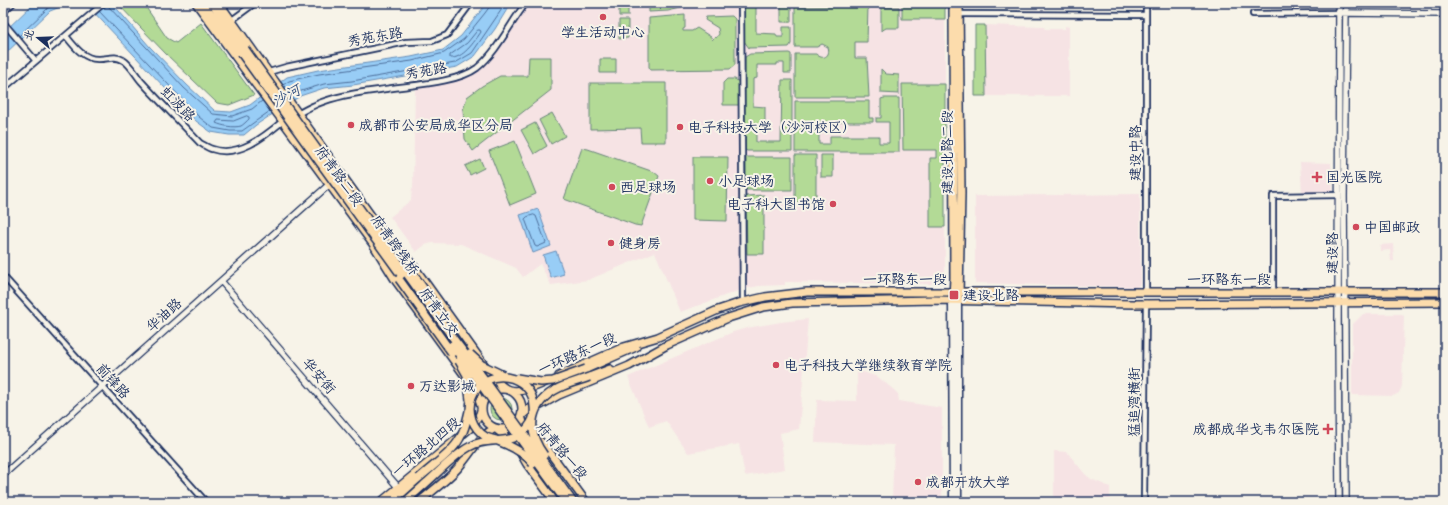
<svg xmlns="http://www.w3.org/2000/svg" width="1448" height="505" font-family="Sriracha,'LXGW WenKai TC',sans-serif">
  <style>
    .built { fill: #f6e3e4 }
    .green { fill: #b3da96; stroke: #67847a }
    .water { fill: #98cdf6; stroke: #668eb9 }
    .lines { fill: none; stroke-linecap: round; stroke-linejoin: round }
    .shore { stroke: #4d6e9b; stroke-width: 1 }
    .minor-casing { stroke: #1b2f5e; stroke-width: 8 }
    .tertiary-casing { stroke: #1b2f5e; stroke-width: 8 }
    .secondary-casing { stroke: #1b2f5e; stroke-width: 9 }
    .primary-casing { stroke: #1b2f5e; stroke-width: 10 }
    .minor { stroke: #f7f3e8; stroke-width: 4.5 }
    .tertiary { stroke: #f7f3e8; stroke-width: 5.5 }
    .secondary { stroke: #f7f3e8; stroke-width: 6 }
    .primary { stroke: #fcdcac; stroke-width: 7 }
    .primary-bridge-casing { stroke: #1b2f5e; stroke-width: 10; stroke-linecap: butt }
    .primary-bridge { stroke: #fcdcac; stroke-width: 7 }
    .poi-dot { fill: #d1495b; stroke: #f7f3e8; stroke-width: 1.5 }
    .labels { text-anchor: middle; dominant-baseline: central; stroke-width: 4; stroke-linejoin: round; paint-order: stroke }
    .poi-label { font-size: 14px; fill: #1b2f5e; stroke: #f7f3e8; text-anchor: start }
    .street-label { font-size: 14px; fill: #1b2f5e; stroke: #f7f3e8 }
    .water-label { font-size: 15px; font-style: italic; fill: #3a5684; stroke: #f7f3e8 }
  </style>
  <rect width="100%" height="100%" fill="#f7f3e8"/>
  <filter id="ink" filterUnits="userSpaceOnUse"><feTurbulence type="fractalNoise" baseFrequency=".025" numOctaves="2"/><feDisplacementMap in="SourceGraphic" scale="8" xChannelSelector="R" yChannelSelector="G"/><feConvolveMatrix kernelMatrix="1 2 1 2 8 2 1 2 1" color-interpolation-filters="sRGB"/></filter>
  <g filter="url(#ink)">
    <path class="built" d="M528 3H945V274L944 279 939 282H932V284L785 282V285L759 286 743 289 680 312 655 252 588 280 551 285 540 264 523 277 516 268 461 244 432 243 425 245 416 252 390 217 411 200 412 188H413L415 87 449 82 467 76 481 68 493 56 513 24Z
      M985 25 1044 27 1045 29H1065V26L1069 27V96H986Z
      M1300 162 1331 163 1333 193 1302 192Z
      M1140 194 1141 283 1137 287 975 283V196Z
      M1443 208H1445V265H1444Z
      M1393 244 1394 261H1391L1390 250 1380 251V245Z
      M1363 314H1402L1404 316 1402 386 1399 393 1393 396 1352 395V325Z
      M808 319 799 429 780 433 785 469 745 476 739 444 688 453 666 421 649 427 628 377 733 332 747 328 781 322Z
      M857 370 878 377 894 390 898 394 899 401 942 408V502H892L894 445 815 442 817 400 857 401Z
      M1054 451 1067 452 1085 474 1091 479 1110 487V502H1054Z"/>
    <path class="green" d="M117 3H143L167 38 176 43 201 23 254 95 229 105 217 103 166 54Z
      M649 3H685V7L668 11 649 12Z
      M744 3H756V33L776 34 777 37H783V27H791V44L789 47 749 48 744 41Z
      M781 3H791V22H781Z
      M902 3H945V19H902Z
      M619 6H628V16H619Z
      M868 6 867 42H855V58H867L869 97H795V54H816C823 61 831 56 828 47L822 44 817 47H795V7Z
      M881 7H899V28H886L881 31Z
      M685 15V28L683 29V31H692L697 28 711 37 712 40 715 37 716 38 719 34 718 28 705 20 706 17 732 16 735 19V65L730 69 651 70 649 67V18Z
      M619 20H628V38L619 39Z
      M975 25H985L986 96H975Z
      M789 53 791 54V73H784V63H777V65H757V78L753 79V106L765 107V128H756V142H781L782 80H792V151H747L744 149 745 57 750 54Z
      M529 57H551V90L473 151 465 139 463 110 467 97 482 86 500 76H528Z
      M600 59H616V73H600Z
      M881 69 886 74 899 75V94L881 93Z
      M727 79H735L739 82V105H723V83Z
      M590 83H666V142H641L640 128 590 129Z
      M902 84H945V227H930V158H937V150H903Z
      M884 98H899V152H795V101H869V118H873V122H819V144H830V136H879V143H889V122H876V118H881V99Z
      M552 113 565 136 551 144 539 120Z
      M535 123 547 146 534 154 521 130Z
      M515 141 536 194 510 205 489 151Z
      M582 148 588 149 654 172 659 176 641 226 635 225 564 199Z
      M795 155H816V202H795Z
      M821 155H833V177H821Z
      M693 157H728L727 221 693 220Z
      M746 157H792V190H746Z
      M480 159 484 168 470 175 465 166Z
      M764 195V254H747L746 196Z
      M490 409a11 11 0 1 1 22 0a11 11 0 1 1-22 0Z"/>
    <path class="water" d="M34 3H70L50 11 3 56V33Z
      M79 3H110L118 10 150 47 187 85 215 111 231 112 250 105 287 77 318 70 411 57 443 50 461 36 487 3H511L495 29 475 56 457 67 353 85 324 88 300 96 256 125 244 135H229L211 132 196 121 89 7Z
      M538 209 551 246 533 253 520 215Z
      M556 251 564 274 551 278 543 255Z"/>
    <g class="lines">
      <path class="shore" d="M107 3 109 7 184 88 213 114 232 116 252 109 262 101
        M99 11 199 117 213 128 230 131H242L270 111
        M478 30H480L481 32C474 42 463 59 450 58V55L467 43Z
        M19 36 48 8 60 3
        M283 85 289 81 319 74 412 61 444 53 464 39 485 13 490 6V3
        M291 96 298 92 324 84 352 81 455 63 472 53 506 3
        M247 116 249 117V119C247 121 243 125 241 126 234 128 222 126 216 123L218 120 233 121Z
        M534 215 536 216 546 243 544 244 537 247 535 246 525 219 527 217Z"/>
      <g class="minor-casing">
        <path id="minor" d="M741 3 743 302
          M1146 3V291
          M3 12 13 3
          M957 14 1146 15
          M1253 14 1339 13
          M232 20 255 3
          M3 22 36 61
          M66 36C74 46 84 60 99 59 108 59 115 55 123 60 130 64 136 75 141 81 160 102 180 122 200 143 204 145 208 148 212 149 238 158 264 137 283 121
          M269 72 286 67 406 42 432 41 447 35 471 3
          M3 89 104 3
          M298 114C304 110 311 107 317 104 334 97 361 92 379 90 405 85 456 84 477 68 498 51 509 25 526 3
          M3 276 206 502
          M1273 292V196L1339 195
          M1144 502 1146 303"/>
      </g>
      <g class="tertiary-casing">
        <path id="tertiary" d="M1339 3 1338 326 1339 502
          M1346 3 1344 196 1346 502
          M1343 13 1445 14
          M221 281 398 487
          M3 475 332 182"/>
      </g>
      <g class="secondary-casing">
        <path id="secondary" d="M952 301 953 502
          M958 301V502"/>
      </g>
      <g class="primary-casing">
        <path id="primary" d="M196 3 373 244 396 281 471 384C483 406 487 410 469 429L381 502
          M203 3 241 53
          M212 3 245 49
          M219 3 384 234 412 264 490 373C495 379 501 388 509 390 521 393 535 387 546 382
          M959 295 961 193 959 3
          M953 297 954 278 953 3
          M586 369 636 347
          M559 376 624 347 658 337 718 310 739 303 765 297 807 292H1445
          M589 377 610 369
          M482 409a20 20 0 1 1 40 0a20 20 0 1 1-40 0Z
          M392 502 419 478
          M405 502 425 484
          M419 502C432 491 446 481 457 469 470 455 478 437 495 428L516 445 527 464 555 502
          M586 502 545 446 524 426 521 416 529 409 541 405 559 395 629 366 667 345 728 318 763 307 792 303 935 300 1133 304 1445 302"/>
      </g>
      <use href="#minor" class="minor"/>
      <use href="#tertiary" class="tertiary"/>
      <use href="#secondary" class="secondary"/>
      <use href="#primary" class="primary"/>
      <g class="primary-bridge-casing">
        <path id="primary-bridge" d="M245 49 453 338 482 376 573 502
          M241 53 401 275
          M410 269 444 318
          M399 279 452 353
          M452 345 566 502
          M470 354 482 365 503 375
          M459 361 467 375 470 400
          M517 378 541 382 553 381 586 369
          M544 455C525 430 530 402 559 388 569 383 579 381 589 377
          M419 478C432 466 452 453 460 438 465 430 467 420 469 411
          M425 484C439 472 453 456 469 447 489 435 512 448 528 427 532 422 535 414 534 407 533 373 484 365 472 397 467 412 472 428 486 437 490 439 494 439 498 441 511 446 524 452 533 464"/>
      </g>
      <use href="#primary-bridge" class="primary-bridge"/>
    </g>
  </g>
  <g class="poi-dot">
    <circle cx="603" cy="17" r="4"/>
    <circle cx="351" cy="125" r="4"/>
    <circle cx="680" cy="127" r="4"/>
    <path d="M1315 171h4v4h4v4h-4v4h-4v-4h-4v-4h4z"/>
    <circle cx="710" cy="181" r="4"/>
    <circle cx="612" cy="187" r="4"/>
    <circle cx="833" cy="204" r="4"/>
    <circle cx="1356" cy="227" r="4"/>
    <circle cx="611" cy="243" r="4"/>
    <rect x="949" y="290" width="10" height="10" rx="2"/>
    <circle cx="776" cy="365" r="4"/>
    <circle cx="411" cy="386" r="4"/>
    <path d="M1326 423h4v4h4v4h-4v4h-4v-4h-4v-4h4z"/>
    <circle cx="918" cy="482" r="4"/>
  </g>
  <g class="labels">
    <g class="poi-label">
      <text x="603" y="32" text-anchor="middle">学生活动中心</text>
      <text x="359" y="125">成都市公安局成华区分局</text>
      <text x="688" y="127">电子科技大学（沙河校区）</text>
      <text x="1326" y="177">国光医院</text>
      <text x="718" y="181">小足球场</text>
      <text x="620" y="187">西足球场</text>
      <text x="825" y="204" text-anchor="end">电子科大图书馆</text>
      <text x="1364" y="227">中国邮政</text>
      <text x="619" y="243">健身房</text>
      <text x="963" y="295">建设北路</text>
      <text x="784" y="365">电子科技大学继续教育学院</text>
      <text x="419" y="386">万达影城</text>
      <text x="1319" y="429" text-anchor="end">成都成华戈韦尔医院</text>
      <text x="926" y="482">成都开放大学</text>
    </g>
    <g class="street-label">
      <text transform="translate(375 37) rotate(-10)">秀苑东路</text>
      <text transform="translate(426 71) rotate(-10)">秀苑路</text>
      <text transform="translate(178 104) rotate(46)">虹波路</text>
      <text transform="translate(947 152) rotate(-90)">建设北路二段</text>
      <text transform="translate(1135 153) rotate(-90)">建设中路</text>
      <text transform="translate(339 176) rotate(54)">府青路二段</text>
      <text transform="translate(395 245) rotate(54)">府青跨线桥</text>
      <text transform="translate(1332 253) rotate(-90)">建设路</text>
      <text x="905" y="279">一环路东一段</text>
      <text x="1229" y="279">一环路东一段</text>
      <text transform="translate(439 312) rotate(54)">府青立交</text>
      <text transform="translate(164 315) rotate(-42)">华油路</text>
      <text transform="translate(577 354) rotate(-24)">一环路东一段</text>
      <text transform="translate(319 376) rotate(49)">华安街</text>
      <text transform="translate(113 381) rotate(48)">前锋路</text>
      <text transform="translate(1134 402) rotate(-90)">猛追湾横街</text>
      <text transform="translate(426 447) rotate(-40)">一环路北四段</text>
      <text transform="translate(562 451) rotate(50)">府青路一段</text>
    </g>
    <g class="water-label">
      <text transform="translate(286 96) rotate(-29)">沙河</text>
    </g>
  </g>
  <rect width="1448" height="505" fill="none" stroke="#f7f3e8" stroke-width="16"/>
  <rect x="8" y="8" width="1432" height="489" fill="none" stroke="#1b2f5e" stroke-width="1.5" filter="url(#ink)"/>
  <g transform="translate(38 38) rotate(289)" stroke="#f7f3e8" stroke-width="3" paint-order="stroke">
  <path d="M0-3L7 15L0 10L-7 15Z" fill="#1b2f5e"/>
  <text y="-6" font-size="11" font-weight="bold" text-anchor="middle" fill="#1b2f5e">北</text>
  </g>
</svg>
